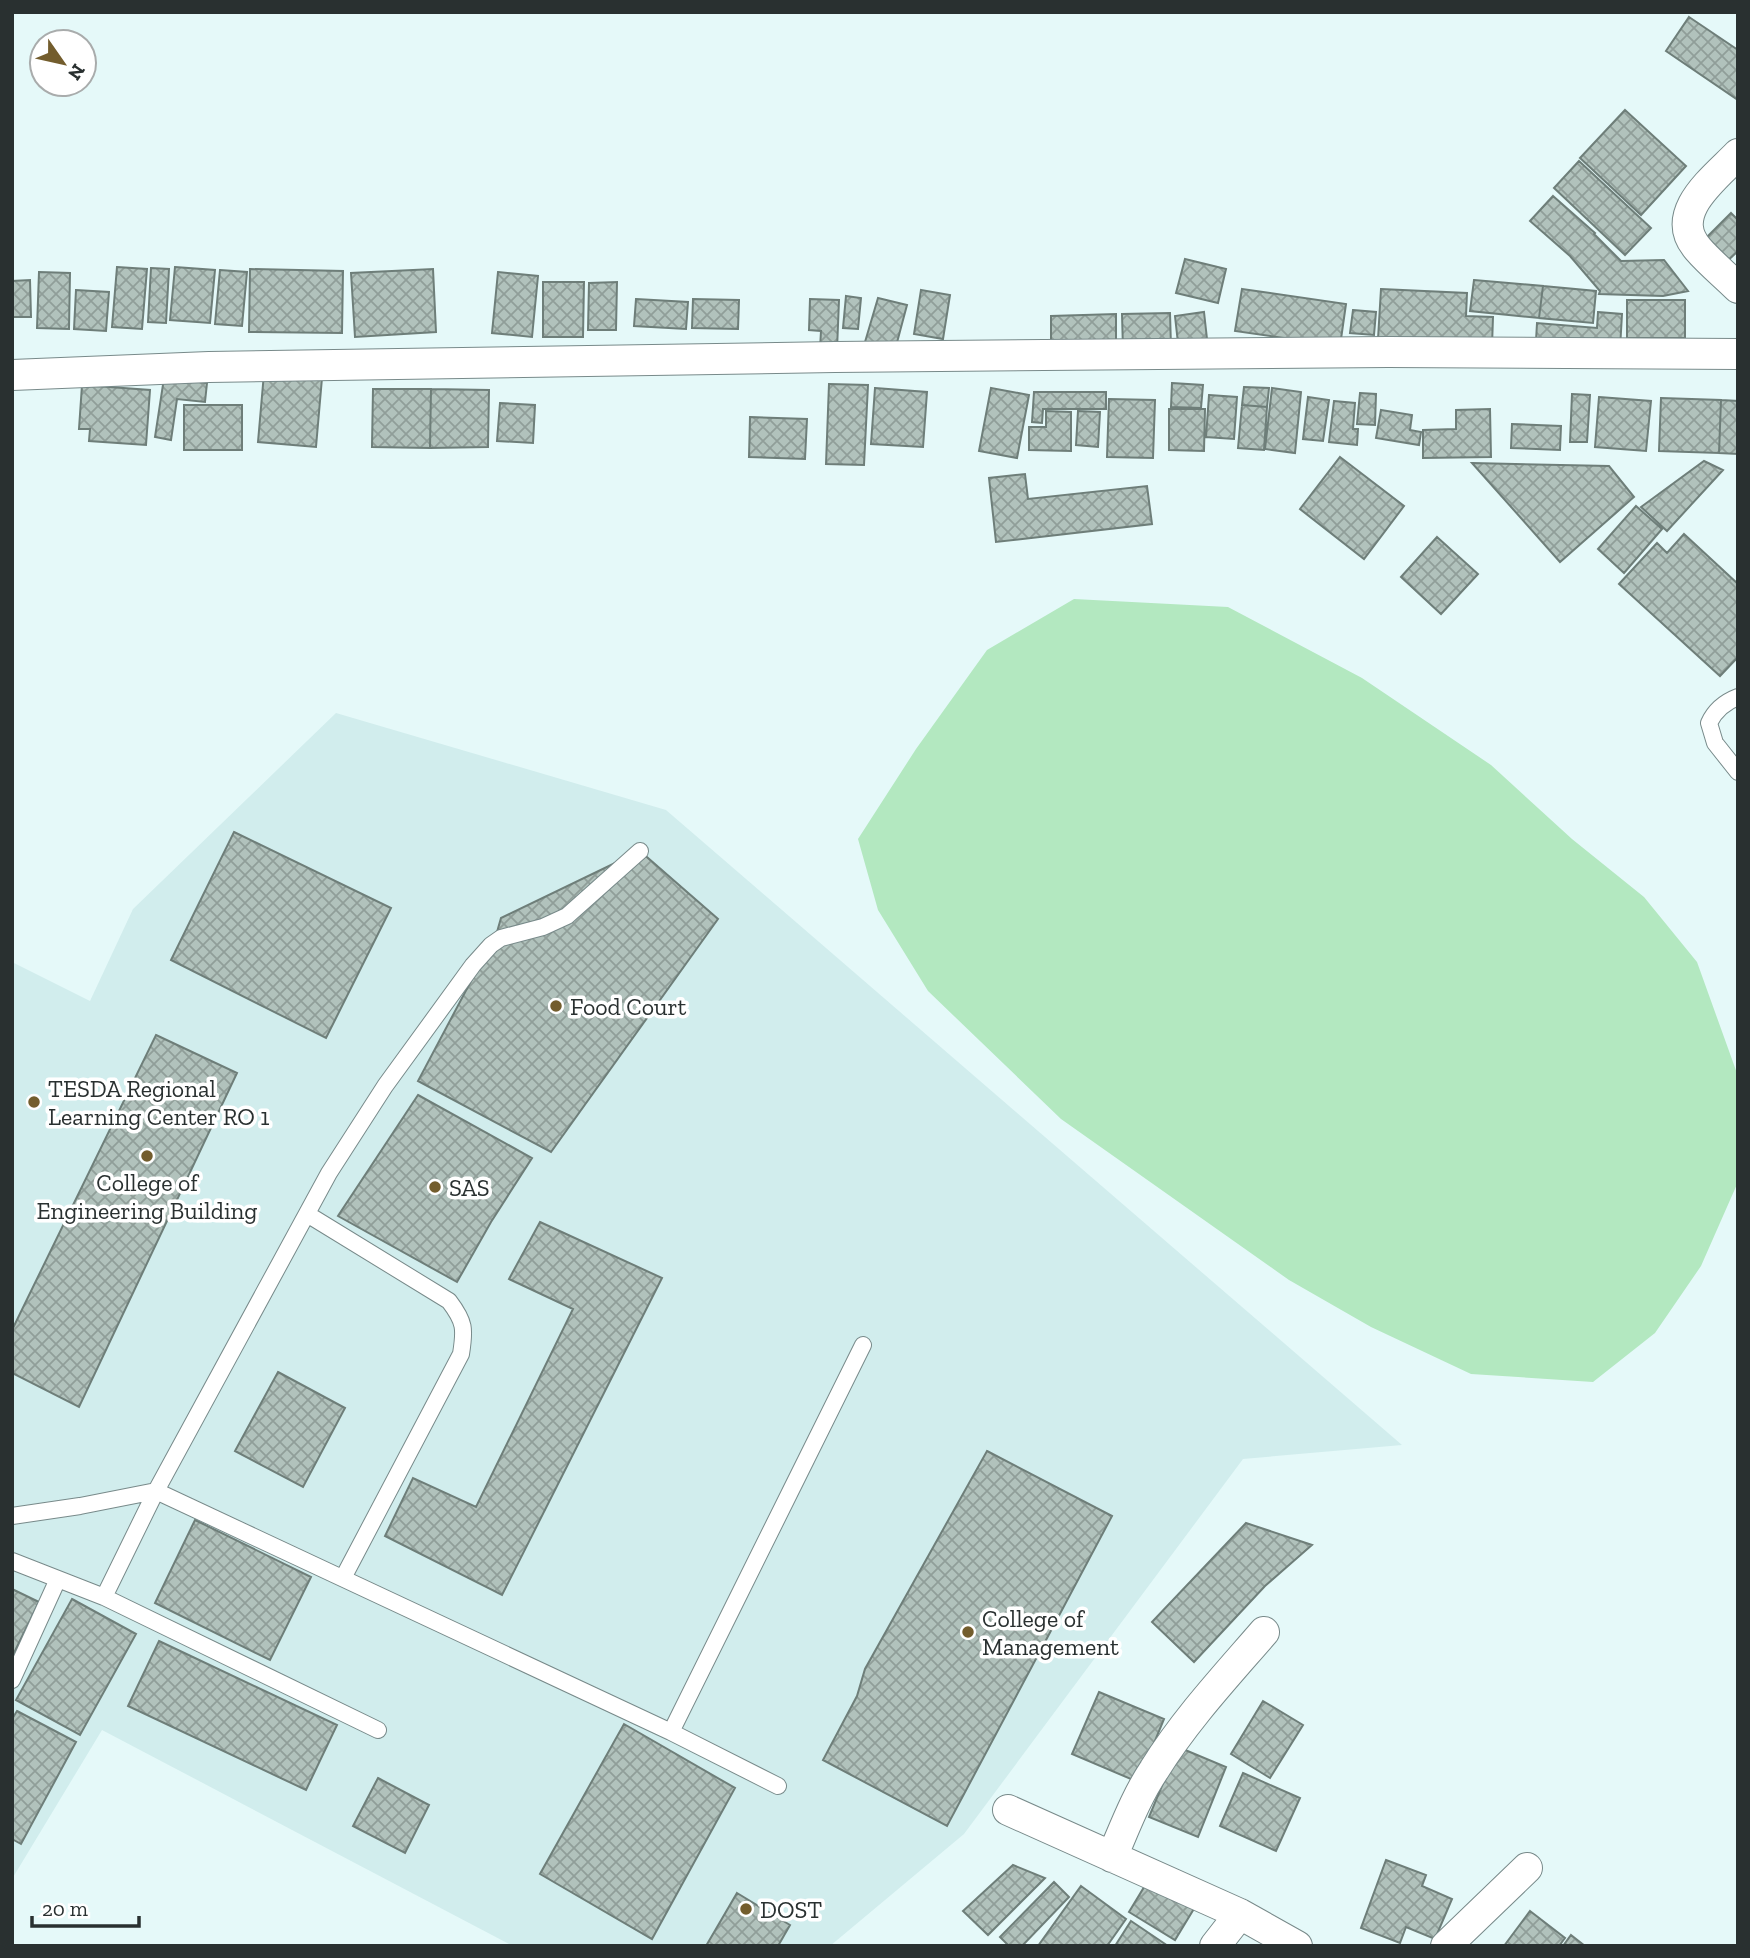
<svg xmlns="http://www.w3.org/2000/svg" width="1750" height="1958" font-family="'Zilla Slab',serif">
  <style>
    .built { fill: #d1eded }
    .pitch { fill: #b3e8c0 }
    .building { fill: url(#building-cross-hatch); stroke: #6e7e79; stroke-width: 2 }
    .lines { fill: none; stroke-linecap: round; stroke-linejoin: round }
    .service-casing { stroke: #788a8a; stroke-width: 18 }
    .minor-casing { stroke: #788a8a; stroke-width: 32 }
    .service { stroke: #fff; stroke-width: 16 }
    .minor { stroke: #fff; stroke-width: 30 }
    .poi-dot { fill: #735d2d; stroke: #fff; stroke-width: 2.5 }
    .labels { text-anchor: middle; dominant-baseline: central; stroke-width: 7; stroke-linejoin: round; paint-order: stroke }
    .poi-label { font-size: 24px; fill: #293030; stroke: #fff; text-anchor: start }
  </style>
  <defs>
    <pattern id="building-cross-hatch" width="8" height="8" patternUnits="userSpaceOnUse" patternTransform="scale(1.75)"><rect width="8" height="8" fill="#b1c2bc"/><path d="M0 0l8 8M0 8l8-8" fill="none" stroke="#909e99"/></pattern>
  </defs>
  <rect width="100%" height="100%" fill="#e5f9f9"/>
  <path class="built" d="M336 713 666 810 1402 1445 1243 1459 964 1834 830 1946H513L102 1730 12 1879V962L90 1001 133 909Z"/>
  <path class="pitch" d="M1074 599 1228 607 1362 678 1491 765 1572 839 1644 897 1697 962 1738 1076V1182L1701 1266 1655 1333 1593 1382 1471 1374 1371 1327 1289 1280 1061 1119 928 991 878 910 858 839 916 749 987 650Z"/>
  <path class="building" d="M1689 17 1738 50V100L1666 51Z
    M1625 110 1686 166 1641 215 1580 158Z
    M1579 161 1651 228 1625 255 1554 188Z
    M1553 196 1595 233 1594 234 1621 261 1664 260 1688 291 1663 296 1599 294 1600 291 1570 256 1530 221Z
    M1731 213 1738 220V251L1720 268 1697 247Z
    M1185 259 1226 269 1218 303 1176 293Z
    M117 267 147 269 142 329 112 327Z
    M175 267 215 270 210 323 170 320Z
    M151 268 169 269 166 323 148 322Z
    M250 269 343 271 342 333 249 332Z
    M433 269 436 332 355 337 351 273Z
    M220 270 247 272 242 326 215 324Z
    M39 272 70 273 69 329 37 328Z
    M498 272 538 276 532 337 492 333Z
    M30 280 31 317H12V281Z
    M1474 280 1543 286 1539 318 1470 311Z
    M543 282H584L583 337H543Z
    M617 282 616 330H588L589 283Z
    M1543 286 1596 291 1593 323 1539 318Z
    M1242 289 1346 304 1340 346 1235 331Z
    M1381 289 1467 293 1466 316 1493 317 1492 346 1378 339Z
    M76 290 109 292 106 331 74 329Z
    M921 290 950 295 943 339 914 334Z
    M846 296 861 298 858 329 843 328Z
    M878 298 907 305 895 350 865 342Z
    M636 299 688 302 686 329 634 326Z
    M693 299 739 300 738 329 692 328Z
    M810 299 839 300 837 350 820 349 821 331 809 330Z
    M1627 300H1685V338H1627Z
    M1353 310 1376 312 1374 335 1350 333Z
    M1204 312 1207 339 1178 343 1175 316Z
    M1598 312 1622 314 1620 349 1536 341 1537 323 1597 328Z
    M1170 313 1171 347 1123 349 1122 314Z
    M1116 314V350L1051 351V316Z
    M264 373 322 378 316 447 258 442Z
    M164 378 207 383 205 402 177 399 171 440 155 437Z
    M1172 383 1203 385 1201 408 1171 407Z
    M829 384 868 385 864 465 826 464Z
    M82 385 150 390 146 445 89 441 90 429H79Z
    M1244 387 1269 388 1267 407 1242 405Z
    M875 388 927 392 923 447 871 444Z
    M991 388 1029 395 1017 458 979 451Z
    M1272 388 1301 392 1295 453 1265 449Z
    M373 389H431L430 448 372 447Z
    M431 389 489 390 488 447 430 448Z
    M1034 392H1106V409H1043L1042 423 1032 422Z
    M1360 393 1376 394 1375 425 1357 424Z
    M1572 394 1590 395 1587 442H1570Z
    M1209 395 1237 397 1234 439 1206 437Z
    M1308 397 1329 400 1323 441 1303 439Z
    M1599 397 1651 401 1646 451 1595 447Z
    M1661 398 1721 400 1719 453 1659 451Z
    M1109 399 1155 400 1153 458 1107 457Z
    M1721 400 1738 401V454L1719 453Z
    M1334 401 1355 403 1353 429H1358L1357 445 1329 442Z
    M500 403 535 405 533 443 497 441Z
    M184 405H242V450H184Z
    M1242 405 1267 407 1264 450 1238 448Z
    M1169 409H1205L1204 451 1169 450Z
    M1490 409 1491 457 1423 458V430L1456 429V410Z
    M1381 410 1412 415 1410 430 1421 432 1419 445 1376 438Z
    M1046 411 1071 412V451L1029 450V427H1046Z
    M1078 411 1100 412 1098 447 1076 445Z
    M750 417 807 419 805 459 749 457Z
    M1512 424 1561 426 1560 450 1511 448Z
    M1340 457 1404 506 1364 559 1300 509Z
    M1704 461 1723 470 1667 531 1641 507Z
    M1472 463 1609 466 1634 497 1560 562Z
    M1025 474 1028 499 1147 486 1152 524 996 542 989 478Z
    M1636 506 1662 529 1624 573 1598 549Z
    M1684 534 1738 584V657L1720 676 1619 584 1657 543 1667 553Z
    M1437 537 1478 574 1441 614 1401 577Z
    M234 832 391 908 326 1038 171 960Z
    M640 851 718 919 551 1152 418 1081 497 932 501 918Z
    M156 1035 237 1073 79 1407 12 1373V1330Z
    M418 1095 532 1158 491 1222 457 1282 338 1216Z
    M540 1222 662 1278 502 1595 385 1536 413 1478 476 1507 573 1309 509 1279Z
    M278 1372 345 1408 303 1487 235 1451Z
    M987 1451 1112 1516 947 1826 823 1760 857 1696 865 1669Z
    M195 1520 311 1577 270 1660 155 1603Z
    M1246 1523 1312 1545 1265 1586 1194 1662 1152 1622Z
    M12 1589 39 1602 12 1657Z
    M72 1599 136 1634 80 1735 16 1700Z
    M159 1641 337 1725 306 1790 128 1706Z
    M1099 1692 1164 1719 1138 1782 1072 1754Z
    M1263 1701 1303 1725 1270 1778 1231 1754Z
    M17 1711 76 1742 21 1844 12 1839V1719Z
    M624 1724 735 1788 652 1939 540 1874Z
    M1178 1747 1226 1767 1198 1837 1149 1817Z
    M1243 1773 1300 1798 1276 1851 1220 1826Z
    M378 1778 429 1805 405 1853 353 1826Z
    M1386 1860 1426 1875 1422 1886 1452 1899 1435 1939 1406 1927 1400 1943 1361 1928Z
    M1013 1865 1045 1878 988 1935 963 1911Z
    M1149 1879 1195 1907 1175 1940 1129 1912Z
    M1054 1882 1069 1897 1022 1946H1009L1000 1937Z
    M1081 1886 1126 1919 1107 1946H1038Z
    M737 1893 790 1925 778 1946H706Z
    M1530 1911 1565 1938 1559 1946H1504Z
    M1131 1921 1168 1946H1115Z
    M1571 1935 1585 1946H1563Z"/>
  <g class="lines">
    <g class="service-casing">
      <path id="service" d="M1738 697C1725 702 1715 710 1709 723L1715 743 1738 772
        M307 1214 449 1301C465 1322 465 1329 461 1354L343 1578
        M12 1516 80 1506 156 1491 671 1732 778 1786
        M12 1561 104 1597 378 1730
        M104 1597 156 1491 329 1173 385 1086 473 965 491 945 501 938 543 927 567 916 640 851
        M12 1680 58 1579
        M671 1732 863 1345"/>
    </g>
    <g class="minor-casing">
      <path id="minor" d="M1738 154C1714 179 1667 213 1698 249 1710 263 1725 275 1738 288
        M12 375 209 367 835 357 1388 352 1738 354
        M1008 1810 1240 1914 1297 1946
        M1112 1857C1125 1827 1136 1797 1154 1770 1185 1720 1226 1676 1264 1632
        M1215 1946 1240 1914
        M1446 1946 1527 1868"/>
    </g>
    <use href="#service" class="service"/>
    <use href="#minor" class="minor"/>
  </g>
  <g class="poi-dot">
    <circle cx="556" cy="1006" r="7"/>
    <circle cx="34" cy="1102" r="7"/>
    <circle cx="147" cy="1156" r="7"/>
    <circle cx="435" cy="1187" r="7"/>
    <circle cx="968" cy="1632" r="7"/>
    <circle cx="746" cy="1909" r="7"/>
  </g>
  <g class="labels">
    <g class="poi-label">
      <text x="570" y="1006">Food Court</text>
      <text x="48" y="1088">TESDA Regional<tspan x="48" dy="28">Learning Center RO 1</tspan></text>
      <text x="147" y="1182" text-anchor="middle">College of<tspan x="147" dy="28">Engineering Building</tspan></text>
      <text x="449" y="1187">SAS</text>
      <text x="982" y="1618">College of<tspan x="982" dy="28">Management</tspan></text>
      <text x="760" y="1909">DOST</text>
    </g>
  </g>
  <rect width="1750" height="1958" fill="none" stroke="#293030" stroke-width="28"/>
  <g transform="translate(63 63) rotate(124)"><circle r="33" fill="#ffffff" stroke="#a9acac" stroke-width="2"/>
  <path d="M0-5L12 26L0 18L-12 26Z" fill="#735d2d"/>
  <text y="-10" font-size="19" font-weight="bold" text-anchor="middle" fill="#293030">N</text>
  </g>
  <path d="M32 1916v10h107v-10" fill="none" stroke="#293030" stroke-width="3.5"/>
  <text x="42" y="1916" font-size="21" fill="#293030" stroke="#ffffff" stroke-width="5" paint-order="stroke">20 m</text>
</svg>
